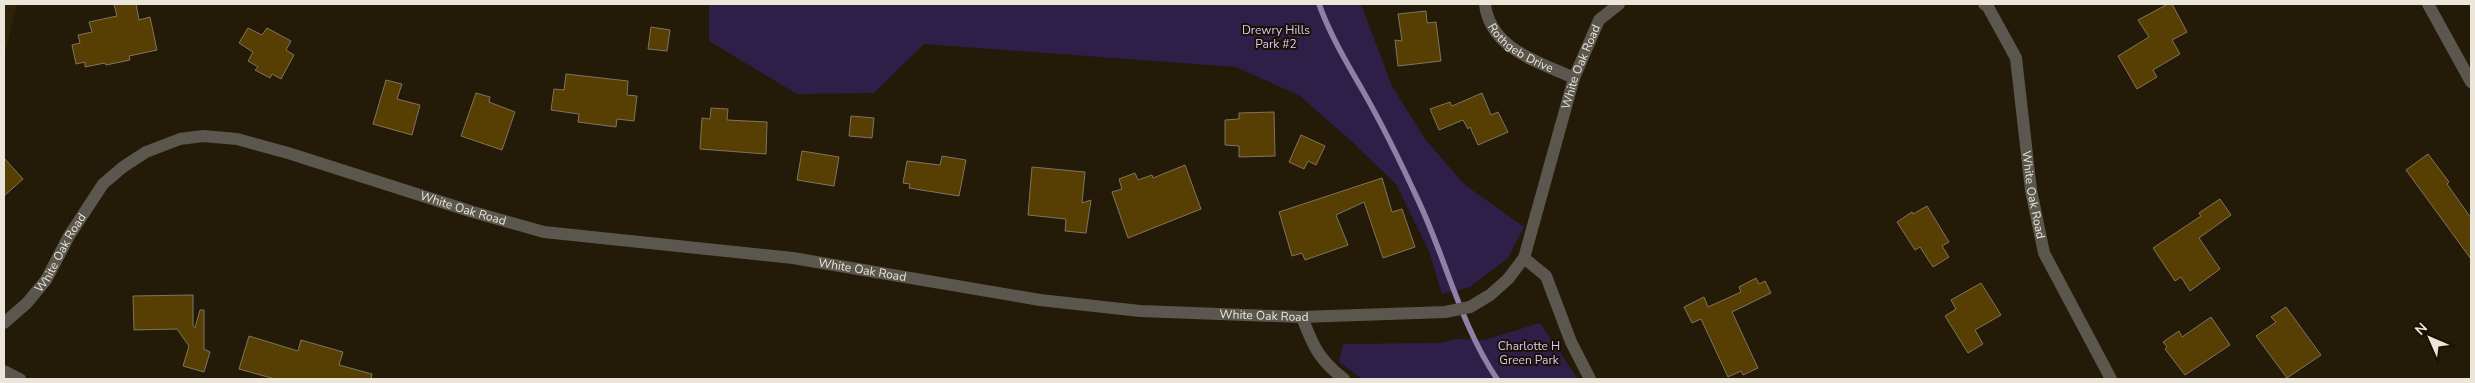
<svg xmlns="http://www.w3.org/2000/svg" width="2475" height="383" font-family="'Nunito Sans',sans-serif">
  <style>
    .built { fill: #2e2208 }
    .green { fill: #2e1f49 }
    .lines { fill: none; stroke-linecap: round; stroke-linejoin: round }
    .stream { stroke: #8f80a6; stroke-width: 5.5 }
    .building { fill: #573f04; stroke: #80745f }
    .minor { stroke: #5b574e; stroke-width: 12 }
    .tertiary { stroke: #5b574e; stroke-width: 12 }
    .labels { text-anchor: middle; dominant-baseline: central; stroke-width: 4; stroke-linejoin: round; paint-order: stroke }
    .park-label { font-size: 12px; fill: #d6c7fd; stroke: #1a1102 }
    .street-label { font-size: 12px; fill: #ece6da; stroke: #1a1102 }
  </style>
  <rect width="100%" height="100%" fill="#241a08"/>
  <path class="built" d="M4 4H17L4 58Z"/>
  <path class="green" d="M709 4H1361L1392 86 1425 139 1465 185 1524 227 1508 258 1470 287 1442 294 1429 251 1396 184 1347 137 1300 96 1236 67 924 44 874 93 797 94 709 41Z
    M1540 323 1578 379H1362L1339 362 1343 344 1437 343 1459 339 1484 340Z"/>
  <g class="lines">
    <path class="stream" d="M1319 4C1330 35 1347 63 1363 91 1383 126 1401 163 1418 200 1446 259 1460 324 1497 379"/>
  </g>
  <path class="building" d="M114 4H136L139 20 150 17 157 50 129 56 130 60 106 65 105 63 85 67V62L76 64 72 45 80 43 78 35 92 32 89 22 117 16Z
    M2168 4H2172L2187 32 2172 40 2180 54 2153 70 2157 77 2137 89 2118 56 2149 37 2138 20Z
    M1426 11 1427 23 1436 22 1441 61 1398 66 1395 40 1402 41 1398 14Z
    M651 27 670 30 667 51 648 49Z
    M248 28 262 35 267 28 291 41 286 50 294 55 281 79 272 74 270 78 255 70 258 67 248 61 253 52 239 43Z
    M566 74 628 81 627 95 637 96 634 121 617 119 616 127 578 122 579 114 551 110 554 89 564 90Z
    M386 80 402 84 397 99 420 105 412 135 373 124Z
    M476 93 490 97 489 102 515 112 502 150 461 136Z
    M1482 93 1491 115 1498 112 1508 132 1478 145 1470 127 1468 129 1463 120 1439 130 1430 109 1450 102 1452 106Z
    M711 108 728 109 727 120 767 122 766 154 700 149 702 118 710 119Z
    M1274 112 1275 156 1239 157V146L1225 145V120L1239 119V113Z
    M851 116 874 118 872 138 849 136Z
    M1301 135 1325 146 1316 165 1308 161 1304 169 1289 162Z
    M802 151 839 157 834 186 797 180Z
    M2428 154 2449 182 2447 184 2471 218V259L2406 170Z
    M942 156 966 160 959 196 909 188 910 184 903 183 907 161 940 165Z
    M4 158 23 179 4 196Z
    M1185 165 1201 209 1128 238 1112 192 1122 189 1119 179 1135 173 1138 180 1152 175 1153 178Z
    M1032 167 1085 172 1082 203 1091 200 1086 233 1065 231 1066 219 1028 215Z
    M1382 178 1392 212 1402 209 1415 247 1383 258 1364 202 1336 215 1348 245 1305 260 1302 253 1292 256 1279 212Z
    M2220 199 2231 215 2199 238 2220 269 2190 291 2181 277 2175 281 2153 248 2201 216 2199 213Z
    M1927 206 1949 242 1942 246 1949 257 1933 267 1920 247 1915 250 1897 222 1912 212 1913 214Z
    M1756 278 1759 284 1765 281 1771 293 1732 312 1758 368 1743 375 1741 371 1728 377 1701 319 1692 323 1684 307 1704 297 1708 307 1741 292 1739 287Z
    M1981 283 2001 315 1975 330 1983 344 1968 353 1945 316 1956 309 1951 300Z
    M193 295V326L195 328 200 310H204V349L210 352 204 372 183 366 189 346 177 329 134 330 133 296Z
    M2286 307 2321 355 2287 378 2256 336 2276 322 2271 317Z
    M2211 317 2230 345 2185 375 2165 349 2167 347 2163 342 2179 331 2182 337Z
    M249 336 298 351 301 340 343 352 339 365 372 374 371 379H275L239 369Z"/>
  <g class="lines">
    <g class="minor">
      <path id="s1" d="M1485 4C1490 49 1539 62 1574 78"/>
      <path d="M2428 4 2471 82"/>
      <path d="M1524 258 1546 276 1571 342 1590 379"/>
      <path d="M1302 317C1313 346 1319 360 1344 379"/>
      <path d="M4 371 20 379"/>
    </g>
    <g class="tertiary">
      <path id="s2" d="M1984 4 1988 7 2016 58 2031 190 2044 253 2111 379"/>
      <path id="s3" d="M4 323 27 303 46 280 69 236 103 184 123 167 146 152 180 139 203 136 237 139 288 153 473 212 544 232 793 258 1040 300 1140 311 1302 317 1445 312 1470 307 1490 295 1508 279 1524 258 1574 78 1599 20 1619 4"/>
    </g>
  </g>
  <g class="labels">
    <g class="park-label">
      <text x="1276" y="30">Drewry Hills<tspan x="1276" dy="14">Park #2</tspan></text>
      <text x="1529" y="346">Charlotte H<tspan x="1529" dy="14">Green Park</tspan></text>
    </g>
    <g class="street-label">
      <text stroke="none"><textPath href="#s1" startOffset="60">Rothgeb Drive</textPath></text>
      <text stroke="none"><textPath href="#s3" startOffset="1846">White Oak Road</textPath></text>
      <text stroke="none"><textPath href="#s2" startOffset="201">White Oak Road</textPath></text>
      <text stroke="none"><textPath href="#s3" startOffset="556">White Oak Road</textPath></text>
      <text stroke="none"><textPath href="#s3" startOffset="91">White Oak Road</textPath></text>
      <text stroke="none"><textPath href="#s3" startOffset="961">White Oak Road</textPath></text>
      <text stroke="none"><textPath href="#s3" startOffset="1366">White Oak Road</textPath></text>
    </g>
  </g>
  <rect width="2475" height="383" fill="none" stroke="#ece6da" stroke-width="10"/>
  <g transform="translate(2430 338) rotate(315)" stroke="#1a1102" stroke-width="4" paint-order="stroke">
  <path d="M0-4L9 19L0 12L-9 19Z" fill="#ece6da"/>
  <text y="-8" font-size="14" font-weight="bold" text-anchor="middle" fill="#ece6da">N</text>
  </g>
</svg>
